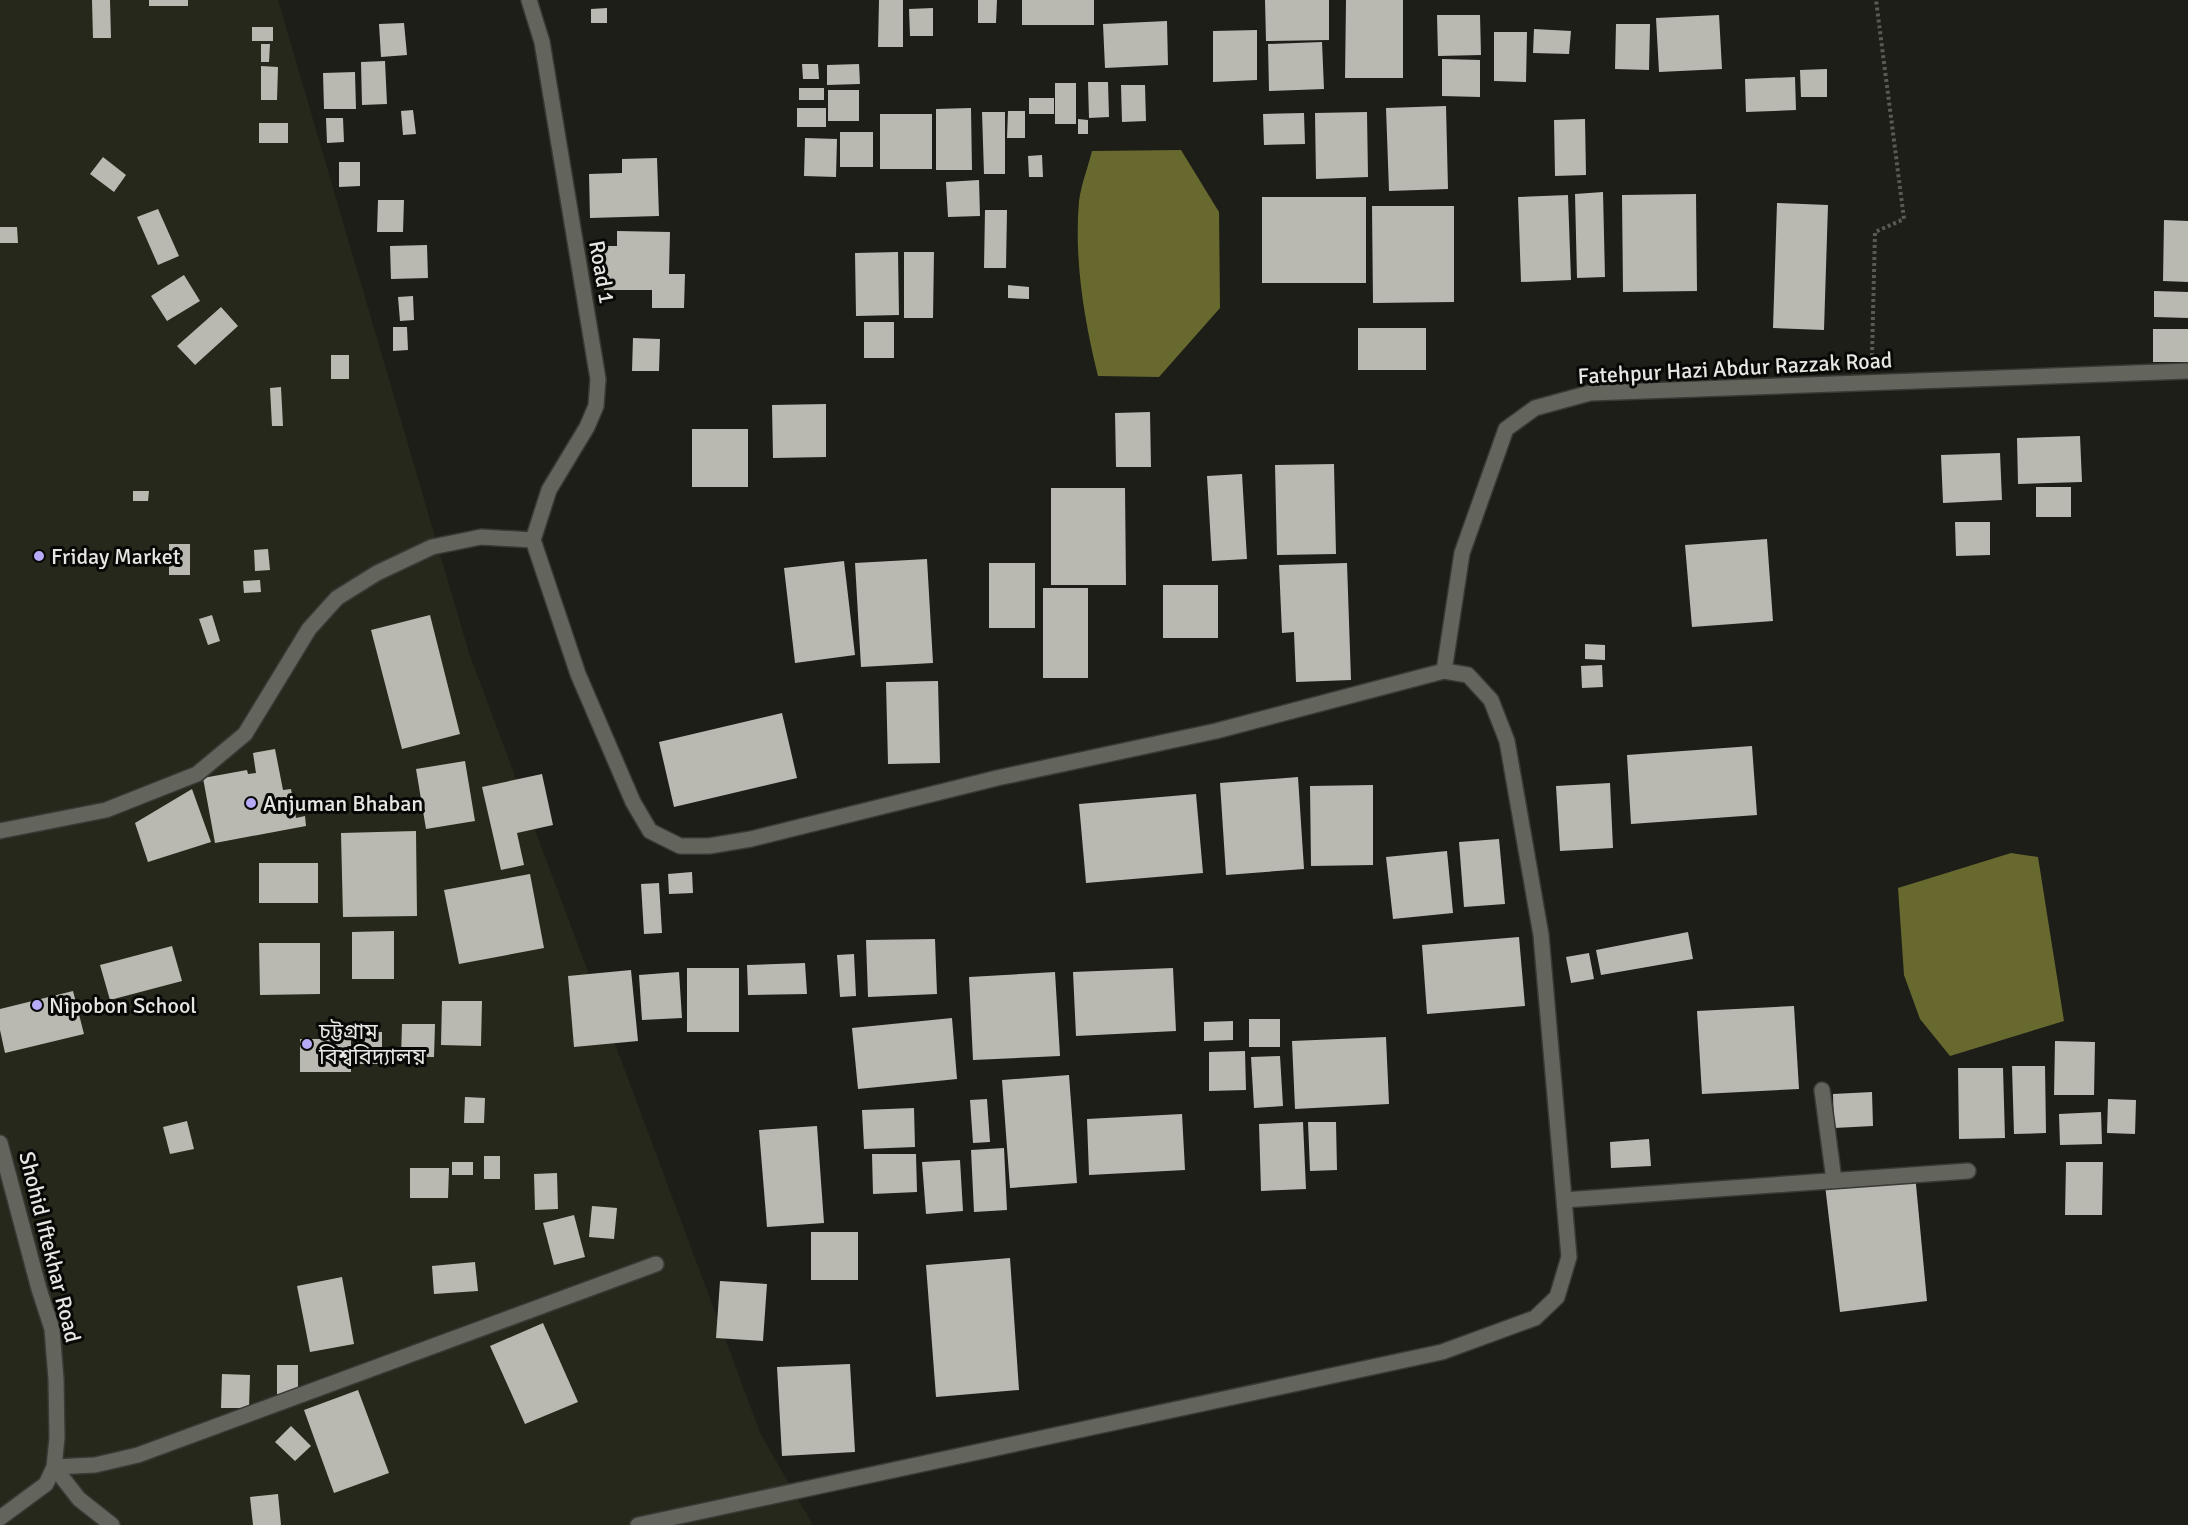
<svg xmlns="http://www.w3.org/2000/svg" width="2188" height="1525" font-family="Signika,'Noto Sans Bengali',sans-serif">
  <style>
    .built { fill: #27281c }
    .water { fill: #67692f }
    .building { fill: #b9b9b1 }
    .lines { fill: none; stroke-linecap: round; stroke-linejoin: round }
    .minor-casing { stroke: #393935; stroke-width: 18 }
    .path { stroke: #5a5a55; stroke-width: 4; stroke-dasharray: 3 3; stroke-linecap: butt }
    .minor { stroke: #63645c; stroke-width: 15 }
    .poi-dot { fill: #b7abf8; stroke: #080806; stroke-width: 2 }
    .labels { text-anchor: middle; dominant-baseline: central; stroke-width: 6; stroke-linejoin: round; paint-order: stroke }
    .street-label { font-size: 22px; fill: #e6e6e2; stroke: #080806 }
    .poi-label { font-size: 22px; fill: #e6e6e2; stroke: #080806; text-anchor: start }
  </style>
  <rect width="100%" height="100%" fill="#1e1e18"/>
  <path class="built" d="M0 0H278L469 653 761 1435 813 1525H0Z"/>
  <path class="water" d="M1181 150 1219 212 1220 308 1159 377 1098 376C1084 319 1074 260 1079 201 1081 185 1088 167 1092 151Z
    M2011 853 2038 857 2064 1021 1950 1056 1920 1019 1904 975 1898 888Z"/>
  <path class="building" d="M92 0H110L111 38H93Z
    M149 0H188V6H149Z
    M879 0H903V47H878Z
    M978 0H997L996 23H978Z
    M1022 0H1094V25H1022Z
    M1265 0H1329V40L1266 41Z
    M1346 0H1403V78H1345Z
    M607 8V23H591V9Z
    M933 8V36H910L909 9Z
    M1437 15H1480L1481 55 1438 56Z
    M1719 15 1722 69 1659 72 1656 18Z
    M1167 21 1168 65 1105 68 1103 24Z
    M404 23 407 55 381 57 379 24Z
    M1616 24H1650L1649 70 1615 69Z
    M252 27H273V41H252Z
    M1534 29 1571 31 1569 54 1533 53Z
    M1257 30V80L1213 82V31Z
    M1494 32H1527L1526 82 1494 81Z
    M1322 42 1324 89 1269 91 1268 44Z
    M261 44H270L269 62H261Z
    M1442 59 1480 60V97L1442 96Z
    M385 61 387 104 362 105 361 62Z
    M802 64H818L819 79H803Z
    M859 64 860 84 827 85V65Z
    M261 66 278 67 277 100H261Z
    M1827 69V97H1801L1800 70Z
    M355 72 356 109H324L323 73Z
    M1795 77 1796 110 1746 112 1745 79Z
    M1088 82H1108L1109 117 1089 118Z
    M1055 83H1076V124H1055Z
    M1121 85H1145L1146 121 1122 122Z
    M799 88H824V100H799Z
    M828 90H859V121H828Z
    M1029 98H1054V114H1029Z
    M1446 106 1448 189 1389 191 1386 108Z
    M797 108H826V127H797Z
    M971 108 972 170H936V109Z
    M413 110 416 134 403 135 401 111Z
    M1008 111H1025V138H1007Z
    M982 112H1005V174H984Z
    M1367 112 1368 177 1316 179 1315 113Z
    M1304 113 1305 144 1264 145 1263 114Z
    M880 114H932V169H880Z
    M326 118H343L344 142 327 143Z
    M1078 119 1088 120V134H1078Z
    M1585 119 1586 175 1555 176 1554 120Z
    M259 123H288V143H259Z
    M840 132H873V167H840Z
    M805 138 837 139 836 177 804 176Z
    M1042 155 1043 177H1029L1028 156Z
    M103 157 126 175 114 192 90 174Z
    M657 158 659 216 590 218 589 174 622 173V159Z
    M339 162H360V186L339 187Z
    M979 180 980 216 948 217 946 182Z
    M1603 192 1605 277 1577 278 1575 194Z
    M1696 194 1697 291 1623 292 1622 195Z
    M1568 195 1571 280 1521 282 1518 197Z
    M1262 197H1366V283H1262Z
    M378 200H404L403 232H377Z
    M1777 203 1828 205 1824 330 1773 328Z
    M1372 206H1454V302L1373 303Z
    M158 209 179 256 158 265 137 217Z
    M985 210H1007L1006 268H984Z
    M2164 220 2188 221V282L2163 281Z
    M0 227H17L18 243H0Z
    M617 231 670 232 669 274H685L684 308H652V290H604V246H617Z
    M427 245 428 278 391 279 390 246Z
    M898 252 899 315 856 316 855 253Z
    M904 252H934L933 318H904Z
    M184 275 200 301 167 321 151 296Z
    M1008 285 1029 287V299L1008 298Z
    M2154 291 2188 292V318L2154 317Z
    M413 296 414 320 400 321 398 297Z
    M221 307 238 326 195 365 177 346Z
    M864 322H894V358H864Z
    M393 327H407L408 350 393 351Z
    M1358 328H1426V370H1358Z
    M2153 329H2188V362H2153Z
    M633 338 660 339 659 371H632Z
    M331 355H349V379H331Z
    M281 387 283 426H272L270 388Z
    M826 404V457L773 458 772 405Z
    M1150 412 1151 467H1116L1115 413Z
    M692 429H748V487H692Z
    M2080 436 2082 482 2018 484 2017 438Z
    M2000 453 2002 500 1943 503 1941 455Z
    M1334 464 1336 554 1277 555 1275 465Z
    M1242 474 1247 559 1212 561 1207 476Z
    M2036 487H2071V517H2036Z
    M1051 488H1125L1126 585H1051Z
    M133 491H149L148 501H133Z
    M1955 522H1990V555L1956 556Z
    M1767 539 1773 621 1692 627 1685 545Z
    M169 544H190V575H169Z
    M268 549 270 570 255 571 254 550Z
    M927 559 933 663 861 667 855 563Z
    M844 561 855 655 795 663 784 568Z
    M989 563H1035V628H989Z
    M1347 563 1351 680 1296 682 1294 632 1282 633 1279 565Z
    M260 580 261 592 244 593 243 581Z
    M1163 585H1218V638H1163Z
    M1043 588H1088V678H1043Z
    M212 615 220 641 208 645 199 619Z
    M430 615 460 734 402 749 371 630Z
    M1585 644 1605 645V660L1585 659Z
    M1602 665 1603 687 1582 688 1581 666Z
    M938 681 940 763 888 764 886 682Z
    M782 713 797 778 674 807 659 742Z
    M1752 746 1757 815 1631 824 1627 755Z
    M275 749 283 790 291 789 296 818 305 816 306 826 215 843 203 778 247 770 248 774 256 773 253 753Z
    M465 761 475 821 426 829 416 769Z
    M542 774 553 825 517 833 524 865 501 870 482 787Z
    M1298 777 1304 869 1226 875 1220 783Z
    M1610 783 1613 848 1560 851 1556 786Z
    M1373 785V865L1311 866 1310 786Z
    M192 789 211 842 148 862 135 823Z
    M1196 794 1203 873 1086 883 1079 804Z
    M416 831 417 916 343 917 341 833Z
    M1499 839 1505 904 1464 907 1459 842Z
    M1447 851 1453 913 1393 919 1386 857Z
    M259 863H318V903H259Z
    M692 872 693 893 669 894 668 874Z
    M530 874 544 948 459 964 444 890Z
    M659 883 662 933 644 934 641 884Z
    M394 931V979H352V932Z
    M1688 932 1693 959 1601 975 1596 950Z
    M1519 937 1525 1006 1427 1014 1422 945Z
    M935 939 937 994 868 997 866 940Z
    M259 943H320V994L260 995Z
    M172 946 182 981 110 1000 100 965Z
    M1589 953 1594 979 1571 983 1566 957Z
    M854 954 856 996 840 997 837 955Z
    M805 963 807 994 748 995 747 965Z
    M687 968H739V1032H687Z
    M1173 968 1176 1031 1076 1036 1073 972Z
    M631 970 638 1041 574 1047 568 976Z
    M679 972 682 1018 642 1020 639 975Z
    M1055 972 1060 1056 973 1060 969 977Z
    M73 991 84 1034 5 1053 0 1030V1009Z
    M442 1001H482L481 1046 441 1045Z
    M1794 1006 1799 1089 1702 1094 1697 1011Z
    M952 1018 957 1079 858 1089 852 1028Z
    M1249 1019H1280V1047H1249Z
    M1233 1021V1040L1204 1041V1022Z
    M402 1024H435L434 1057H401Z
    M357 1032H382V1064H357Z
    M1386 1037 1389 1104 1295 1109 1292 1041Z
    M300 1039H351V1072H300Z
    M2055 1041 2095 1042 2094 1095H2054Z
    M1245 1051 1246 1090 1209 1091V1052Z
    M1280 1056 1283 1106 1254 1108 1251 1057Z
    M2012 1066H2045L2046 1133 2014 1134Z
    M1958 1068H2003L2005 1138 1959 1139Z
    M1069 1075 1077 1183 1010 1188 1002 1080Z
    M1872 1092 1873 1126 1834 1128 1833 1094Z
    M465 1097 485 1098 484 1123H464Z
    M987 1099 990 1142 973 1143 970 1100Z
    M2108 1099 2136 1100 2135 1134 2107 1133Z
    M914 1108 915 1147 864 1149 862 1110Z
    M2101 1112 2102 1144 2060 1145 2059 1114Z
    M1182 1114 1185 1170 1089 1175 1087 1119Z
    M187 1121 194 1149 170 1154 163 1127Z
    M1303 1122 1306 1189 1261 1191 1259 1124Z
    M1308 1122H1336L1337 1170 1310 1171Z
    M817 1126 824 1223 767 1227 759 1130Z
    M1649 1139 1651 1166 1611 1168 1610 1142Z
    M1004 1148 1007 1210 974 1212 971 1150Z
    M872 1154H916L917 1192 873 1194Z
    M484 1156H500V1179H484Z
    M960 1160 963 1211 926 1214 922 1162Z
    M452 1162H473V1175H452Z
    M2066 1162H2103L2102 1215H2065Z
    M410 1168H449L448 1198H410Z
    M557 1173 558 1209 535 1210 534 1174Z
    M1915 1174 1927 1301 1840 1312 1825 1185Z
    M592 1206 617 1208 614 1239 589 1237Z
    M574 1215 585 1257 554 1265 543 1223Z
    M811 1232H858V1280H811Z
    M1010 1258 1019 1390 936 1397 926 1265Z
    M475 1262 478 1291 434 1294 432 1266Z
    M342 1277 354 1344 310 1352 297 1286Z
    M720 1281 767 1284 763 1341 716 1338Z
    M543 1323 578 1402 525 1424 490 1346Z
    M850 1364 855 1452 782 1456 777 1367Z
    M277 1365H298V1394H277Z
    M222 1374 250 1375 249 1408H221Z
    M358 1390 389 1473 334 1493 304 1410Z
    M291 1426 311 1446 295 1461 275 1442Z
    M278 1494 281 1525H253L250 1497Z"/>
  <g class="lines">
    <g class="minor-casing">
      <path id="minor" d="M529 0 542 42 598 379 596 406 587 427 549 490 533 540
        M533 540 578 674 633 802 650 831 680 846H709L751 839 997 778 1216 731 1444 671 1468 675 1491 700 1507 741 1541 935 1569 1257 1557 1297 1535 1318 1442 1352 638 1525
        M1444 671 1462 553 1506 429 1535 408 1590 393 2188 371
        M0 831 106 810 197 774 245 734 309 629 337 598 377 573 432 547 481 537 533 540
        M1822 1090 1834 1180
        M0 1143 39 1289 52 1329 56 1379 57 1438 54 1467 46 1484 0 1518
        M1564 1200 1968 1171
        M54 1467 95 1465 138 1455 656 1264
        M54 1467 79 1499 112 1525"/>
    </g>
    <path class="path" d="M1872 356 1875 232 1904 219 1876 0"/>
    <use href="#minor" class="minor"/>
  </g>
  <g class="poi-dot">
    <circle cx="39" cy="556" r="6"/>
    <circle cx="251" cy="803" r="6"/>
    <circle cx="37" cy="1005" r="6"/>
    <circle cx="307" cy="1044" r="6"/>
  </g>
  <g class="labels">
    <g class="street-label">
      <text transform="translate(602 272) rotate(80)">Road 1</text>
      <text transform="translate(1735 368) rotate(-3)">Fatehpur Hazi Abdur Razzak Road</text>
      <text transform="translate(50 1247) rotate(76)">Shohid Iftekhar Road</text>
    </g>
    <g class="poi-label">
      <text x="51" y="556">Friday Market</text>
      <text x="263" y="803">Anjuman Bhaban</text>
      <text x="49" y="1005">Nipobon School</text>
      <text x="319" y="1031">চট্টগ্রাম<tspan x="319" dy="25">বিশ্ববিদ্যালয়</tspan></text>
    </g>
  </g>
</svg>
